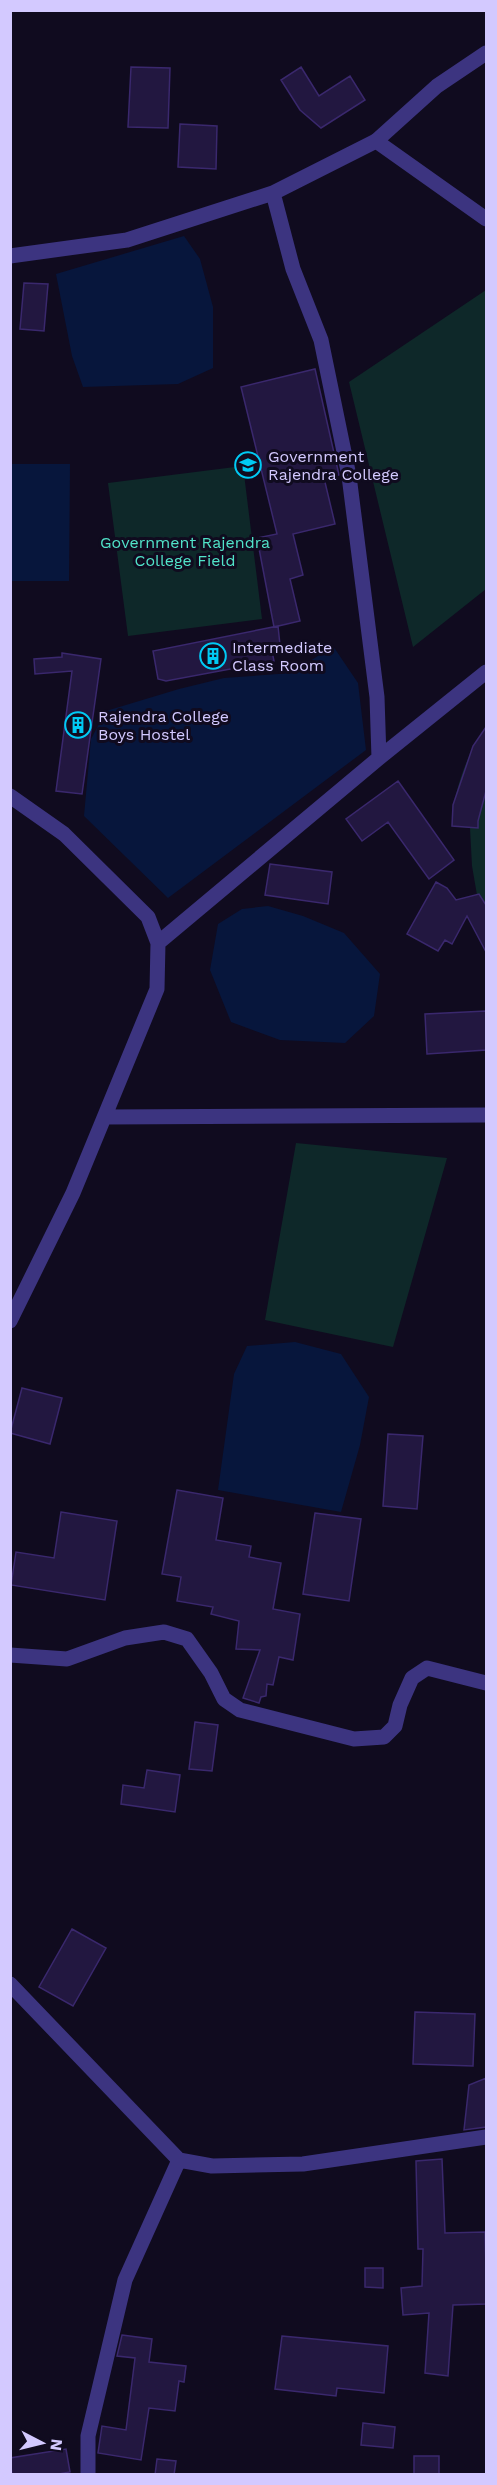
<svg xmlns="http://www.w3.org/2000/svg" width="497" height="2485" font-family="'Work Sans',sans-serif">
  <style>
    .green { fill: #0e2829 }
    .water { fill: #07163c }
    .building { fill: #221740; stroke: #3a286d; stroke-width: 1.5 }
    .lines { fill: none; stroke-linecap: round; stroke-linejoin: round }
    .minor { stroke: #3c3480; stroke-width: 15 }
    .tertiary { stroke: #3c3480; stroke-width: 15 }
    .labels { text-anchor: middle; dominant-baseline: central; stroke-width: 6; stroke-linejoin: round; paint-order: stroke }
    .poi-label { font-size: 16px; fill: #d3c9ff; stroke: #100b1f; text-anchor: start }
    .park-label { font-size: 16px; fill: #51e3c9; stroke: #100b1f }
  </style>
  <rect width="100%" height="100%" fill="#100b1f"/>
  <path class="green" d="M486 290V589L413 647 349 382Z
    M243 466 262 619 128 636 108 483Z
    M486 727V952L459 899 477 895 472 866 470 828 452 826C453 792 466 755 486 727Z
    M296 1143 447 1158 393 1347 265 1320Z"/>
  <path class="water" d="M184 236 200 259 213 307V368L178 384 83 387 72 356 56 274Z
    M11 464H70L69 581H11Z
    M333 646 358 683 366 750 168 898 84 816 91 739 106 711 179 689 224 678 292 673Z
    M268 906 303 916 344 933 380 974 374 1016 345 1043 280 1040 231 1022 210 970 218 924 242 909Z
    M295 1342 341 1354 369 1397 360 1445 341 1512 218 1490 234 1374 247 1346Z"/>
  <path class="building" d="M131 67 170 68 168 128 128 127Z
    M301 67 319 96 350 76 365 100 321 128 300 110 281 80Z
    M180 124 217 126 216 169 178 167Z
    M24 283 48 284 44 331 20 329Z
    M315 369 339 475 324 478 335 524 293 534 303 575 290 579 300 621 274 627 257 538 277 534 241 387Z
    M278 626 280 645 271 647 274 661 166 681 158 679 153 651Z
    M62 653 101 659 82 794 56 791 72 671 35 674 34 659 62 657Z
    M486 727V791L478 821V828L452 826 453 805 473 746Z
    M398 781 454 860 429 879 388 822 362 841 346 819Z
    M270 864 332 872 328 904 265 895Z
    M436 882 447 888 456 900 479 894 486 905V952L467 916 452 944 445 940 438 951 407 934Z
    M486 1011V1050L427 1054 425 1014Z
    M22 1388 62 1398 50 1444 10 1433Z
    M388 1434 423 1436 417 1509 383 1506Z
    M177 1490 223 1498 216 1540 251 1546 249 1557 281 1563 273 1609 300 1614 293 1660 279 1657 273 1685 267 1684 266 1696 261 1697 259 1703 243 1698 260 1650 236 1649 239 1621 211 1614 213 1607 177 1601 181 1577 162 1574Z
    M61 1512 117 1521 105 1600 11 1585 16 1552 54 1558Z
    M315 1513 361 1519 349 1601 303 1594Z
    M195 1722 218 1725 212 1771 189 1769Z
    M147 1770 180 1775 175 1812 121 1804 123 1785 144 1788Z
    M72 1929 106 1948 73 2006 39 1987Z
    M415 2012 475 2014 473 2066 413 2064Z
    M486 2078V2127L464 2130 469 2085Z
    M442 2159 445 2233 485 2232 486 2269V2304L453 2305 448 2376 425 2373 429 2313 403 2315 401 2288 422 2286 423 2249H418L416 2161Z
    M365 2268H383V2288L365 2287Z
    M122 2335 152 2339 149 2362 186 2366 184 2382 179 2381 175 2411 149 2408 141 2460 98 2453 102 2426 126 2430 135 2358 117 2356Z
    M282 2336 388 2346 384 2393 337 2388 336 2396 275 2389Z
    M363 2423 395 2427 393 2448 361 2445Z
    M66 2449 70 2472 53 2475H12L10 2458Z
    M414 2456H439V2475H414Z
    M157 2459 176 2461 174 2475H155Z"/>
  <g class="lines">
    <path class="minor" d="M273 193 293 269 321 340 349 476 377 697 379 758
      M10 256 127 240 273 193 376 141 437 86 486 53
      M10 796 64 834 148 917 158 943 157 989 73 1193 10 1321
      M158 943 379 758 486 672
      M105 1117 486 1115
      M10 1655 67 1659 125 1638 164 1632 187 1639 211 1673 224 1699 240 1710 354 1739 384 1737 395 1726 400 1705 412 1678 427 1668 486 1683
      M10 1984 179 2160 212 2166 303 2164 486 2137
      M88 2474V2436L125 2280 179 2160"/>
    <path class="tertiary" d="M376 141 486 219"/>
  </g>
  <defs>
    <g id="university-ring" transform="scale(1.35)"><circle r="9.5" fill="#100b1f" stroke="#00caf4" stroke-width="1.5"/><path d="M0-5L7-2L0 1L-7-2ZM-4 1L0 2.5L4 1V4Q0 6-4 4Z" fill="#00caf4"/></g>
    <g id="building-ring" transform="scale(1.35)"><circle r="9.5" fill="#100b1f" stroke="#00caf4" stroke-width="1.5"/><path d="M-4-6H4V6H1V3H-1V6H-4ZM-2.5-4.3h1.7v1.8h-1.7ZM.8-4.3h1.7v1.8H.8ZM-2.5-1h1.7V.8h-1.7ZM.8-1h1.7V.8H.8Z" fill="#00caf4"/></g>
  </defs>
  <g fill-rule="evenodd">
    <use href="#university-ring" x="248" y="465"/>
    <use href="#building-ring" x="213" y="656"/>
    <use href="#building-ring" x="78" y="725"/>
  </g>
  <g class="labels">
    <g class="poi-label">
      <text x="268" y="456">Government<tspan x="268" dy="18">Rajendra College</tspan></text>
      <text x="232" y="647">Intermediate<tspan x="232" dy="18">Class Room</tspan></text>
      <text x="98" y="716">Rajendra College<tspan x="98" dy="18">Boys Hostel</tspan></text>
    </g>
    <g class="park-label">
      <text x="185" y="542">Government Rajendra<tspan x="185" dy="18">College Field</tspan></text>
    </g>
  </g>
  <rect width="497" height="2485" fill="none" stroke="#d3c9ff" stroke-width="24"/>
  <g transform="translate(42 2443) rotate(97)" stroke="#100b1f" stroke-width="4.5" paint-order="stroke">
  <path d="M0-4.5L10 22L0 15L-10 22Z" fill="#d3c9ff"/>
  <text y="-9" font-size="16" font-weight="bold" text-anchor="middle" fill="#d3c9ff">N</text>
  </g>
</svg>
